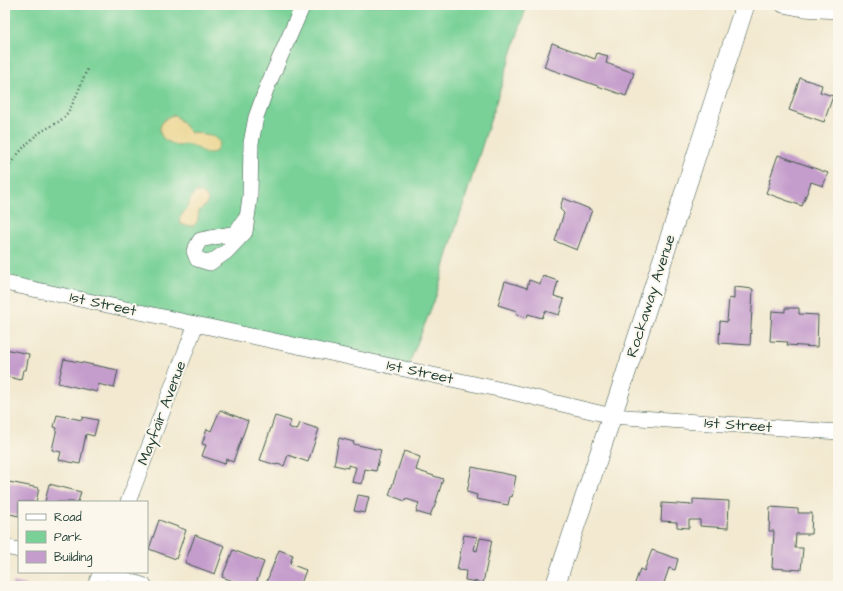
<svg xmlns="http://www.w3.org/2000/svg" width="843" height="591" font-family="'Architects Daughter',sans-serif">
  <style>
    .green { fill: #79d197; stroke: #4c8766 }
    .sand { fill: #eeda9e; stroke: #868c69 }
    .building { fill: #c59dcc }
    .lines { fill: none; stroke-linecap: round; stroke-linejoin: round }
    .minor-casing { stroke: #3f574b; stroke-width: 16 }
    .major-casing { stroke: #3f574b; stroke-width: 20 }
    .path { stroke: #3f574b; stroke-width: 2.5; stroke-dasharray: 1 3; stroke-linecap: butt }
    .minor { stroke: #fff; stroke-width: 15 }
    .major { stroke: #fff; stroke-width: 19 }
    .labels { text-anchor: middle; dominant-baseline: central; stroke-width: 4; stroke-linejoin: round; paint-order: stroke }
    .street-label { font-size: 15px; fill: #1f3d34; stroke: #fbf7ec }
  </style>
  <rect width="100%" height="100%" fill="#fbf7ec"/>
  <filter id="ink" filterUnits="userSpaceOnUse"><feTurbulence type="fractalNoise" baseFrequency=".025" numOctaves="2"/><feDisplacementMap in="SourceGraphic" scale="8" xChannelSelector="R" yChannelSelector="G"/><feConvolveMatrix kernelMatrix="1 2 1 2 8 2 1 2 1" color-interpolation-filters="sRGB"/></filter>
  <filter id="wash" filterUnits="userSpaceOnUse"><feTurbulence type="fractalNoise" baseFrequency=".012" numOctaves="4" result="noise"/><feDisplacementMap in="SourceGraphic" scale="16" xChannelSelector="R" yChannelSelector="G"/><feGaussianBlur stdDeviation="0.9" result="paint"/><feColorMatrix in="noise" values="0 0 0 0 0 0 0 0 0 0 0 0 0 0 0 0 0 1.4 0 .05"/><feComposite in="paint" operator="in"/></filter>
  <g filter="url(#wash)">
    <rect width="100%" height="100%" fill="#f2e9d0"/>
    <path class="green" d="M5 5H527L451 243 436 296 407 369 5 283Z"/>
    <path class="sand" d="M175 115 191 133 195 132 209 135 216 138 220 143 215 152C207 154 205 153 199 149 195 146 190 145 185 144 179 147 177 146 171 143 168 141 165 141 163 138 155 128 164 116 175 115Z
      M196 192C201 192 212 197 206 204 205 207 201 208 199 211 197 219 200 220 193 226L182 225 179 220C181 215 184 213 186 209 191 203 188 200 196 192Z"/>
    <g id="blocks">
      <path class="building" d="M552 43 595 59 597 53 608 56 606 63 634 73 626 96 544 67Z
        M800 78 822 85 820 92 833 96 824 122 789 110Z
        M778 155 828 173 823 186 811 182 802 206 766 193 770 182 769 181Z
        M563 198 592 210 577 250 555 241 564 213 560 209Z
        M543 276 558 281 554 296 564 299 559 315 545 311 542 318 528 314 527 318 516 314 517 311 498 305 505 281 527 288 529 280 540 284Z
        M734 287 753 289 750 345 719 343 720 321 727 322 729 298 734 299Z
        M785 308H799V314L818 315 817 347 787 345 788 342 770 341 772 311 785 312Z
        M5 349 29 354 26 370H23L21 380 5 376Z
        M64 359 118 370 114 388 98 384 97 392 58 383Z
        M220 410 248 421 233 462 226 459 225 464 202 456 206 445 202 444 207 429 211 431Z
        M57 415 82 420V417L98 420 94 436 86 434 80 464 59 460 61 452 52 450 57 428 54 427Z
        M275 416 291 421 288 427 297 430 300 423 319 429 308 462 288 455 284 466 277 464 276 465 260 460Z
        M339 438 354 442 353 444 381 450 376 471 365 469 362 484 352 482 356 467 348 465V468L334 465Z
        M404 451 420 457 416 470 443 479 434 508H433L430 516 416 512 419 503 406 499 405 501 389 495Z
        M472 467 516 476 512 497 510 496 508 505 476 499 477 495 467 492Z
        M9 482 39 488 36 502H19V516L5 513V500Z
        M49 484 81 492 78 502H45Z
        M358 495 369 497 365 513 354 511Z
        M693 499 729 501 728 528 700 526V520H689V528L677 527V522L661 521 662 503 693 505Z
        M770 507 798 509V513H812L811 534H796L795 548H803L801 570 772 568 774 531H769Z
        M159 520 186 530 176 559 149 549Z
        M195 535 225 546 215 574 185 563Z
        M464 535 477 537 474 550 477 551 480 538 492 540 483 583 465 580 466 571 457 570Z
        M233 550 264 562 255 586H247L222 577Z
        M279 550 293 555 290 564 306 570 300 586H265Z
        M652 550 678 559 675 570 669 568 663 586H634L640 569 644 571Z
        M13 582 27 585V586H12Z
        M311 582 321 586H310Z"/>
    </g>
  </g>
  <g filter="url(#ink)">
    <use href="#blocks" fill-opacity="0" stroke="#3f574b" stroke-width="1"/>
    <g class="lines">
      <g class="minor-casing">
        <path id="minor" d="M783 5 803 9 838 11
          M247 217 235 233 200 240 194 251 197 259 210 263 226 252 245 232 250 197 251 143 256 117 267 87 303 5
          M5 283 507 391 612 416 838 432
          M128 502 196 324
          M5 547 19 550
          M105 572 145 586
          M95 586 101 572"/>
      </g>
      <g class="major-casing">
        <path id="major" d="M555 586 612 416 745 5"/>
      </g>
      <path class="path" d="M5 170C15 158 25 144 38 134 47 127 59 124 66 115 76 100 81 83 88 67"/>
      <use href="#minor" class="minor"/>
      <use href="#major" class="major"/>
    </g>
  </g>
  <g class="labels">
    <g class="street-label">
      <text transform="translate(651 296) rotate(-72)">Rockaway Avenue</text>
      <text transform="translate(103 304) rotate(12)">1st Street</text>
      <text transform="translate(420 372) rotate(12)">1st Street</text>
      <text transform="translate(162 413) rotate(-69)">Mayfair Avenue</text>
      <text transform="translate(738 425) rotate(4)">1st Street</text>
    </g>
  </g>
  <rect width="843" height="591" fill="none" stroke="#fbf7ec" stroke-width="20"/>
  <rect x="18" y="501" width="130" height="72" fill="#fbf7ec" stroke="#a3ada2"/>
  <rect x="26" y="514" width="20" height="6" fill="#ffffff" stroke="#a3ada2"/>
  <text x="54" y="521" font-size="12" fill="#1f3d34">Road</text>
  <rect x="26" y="531" width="20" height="12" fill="#79d197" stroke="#a3ada2"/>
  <text x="54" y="541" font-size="12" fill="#1f3d34">Park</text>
  <rect x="26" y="551" width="20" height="12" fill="#c59dcc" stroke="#a3ada2"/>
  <text x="54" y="561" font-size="12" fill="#1f3d34">Building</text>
</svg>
